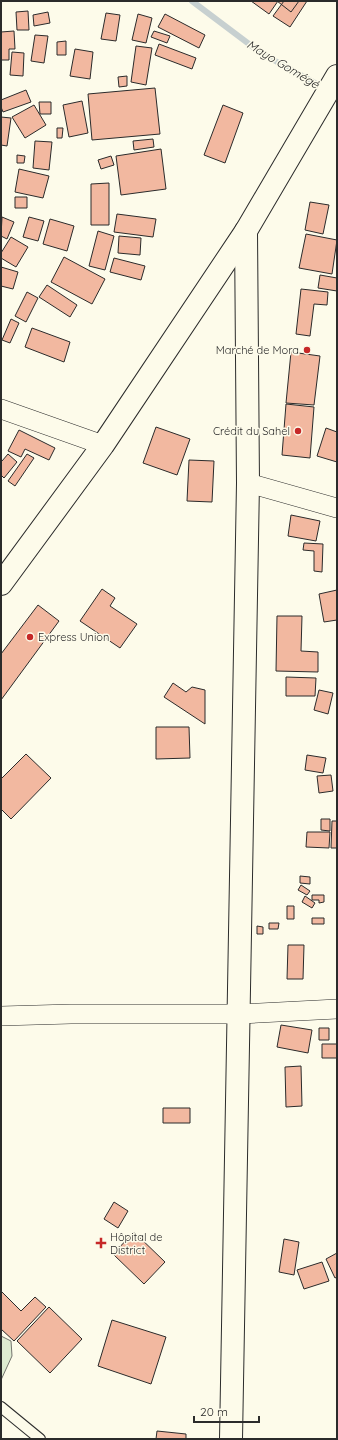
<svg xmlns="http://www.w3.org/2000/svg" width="338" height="1440" font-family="Quicksand,sans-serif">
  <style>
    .green { fill: #deebd1; stroke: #74746e }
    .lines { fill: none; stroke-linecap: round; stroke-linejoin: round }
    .stream { stroke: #c7d0d0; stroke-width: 6 }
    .building { fill: #f2b8a0; stroke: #2b2b2b }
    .lane-casing { stroke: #2b2b2b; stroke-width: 12 }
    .street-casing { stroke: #2b2b2b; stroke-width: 20 }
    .secondary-casing { stroke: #2b2b2b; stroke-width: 24 }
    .highway-casing { stroke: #2b2b2b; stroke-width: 24 }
    .lane { stroke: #fdfbea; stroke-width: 10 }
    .street { stroke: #fdfbea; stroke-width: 19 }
    .secondary { stroke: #fdfbea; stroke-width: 22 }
    .highway { stroke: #fdfbea; stroke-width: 22 }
    .poi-dot { fill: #c62828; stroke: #fdfbea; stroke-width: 1.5 }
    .labels { text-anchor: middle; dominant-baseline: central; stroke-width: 3; stroke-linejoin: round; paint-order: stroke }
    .poi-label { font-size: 11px; fill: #2b2b2b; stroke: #fdfbea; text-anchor: end }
    .water-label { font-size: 12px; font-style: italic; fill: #2b2b2b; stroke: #fdfbea }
  </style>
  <rect width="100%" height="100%" fill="#fdfbea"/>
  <path class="green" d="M1 1336 11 1341 12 1356 1 1380Z"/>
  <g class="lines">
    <path class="stream" d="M192 1 261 53 326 89"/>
  </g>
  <path class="building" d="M251 1H278L269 14Z
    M277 1H299L291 12Z
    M284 1H307L290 27 273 16Z
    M28 11 29 30H17L16 12Z
    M48 12 50 23 34 26 33 15Z
    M106 13 120 15 116 41 101 39Z
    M138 14 152 18 146 43 132 40Z
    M165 14 205 35 199 48 158 27Z
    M14 31 15 49H9V60H1V32Z
    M154 31 170 36 167 43 151 37Z
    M35 35 48 36 44 63 31 61Z
    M66 41V55H57V42Z
    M159 44 196 58 192 69 155 55Z
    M136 46 152 48 146 85 131 82Z
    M75 49 93 52 90 79 70 76Z
    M12 52 24 53 23 76 10 75Z
    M127 76V86L119 87 118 77Z
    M155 88 160 134 92 140 88 94Z
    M26 90 31 102 3 112 1 107V100Z
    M82 101 88 133 69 137 63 105Z
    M39 102H51V114H40Z
    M34 105 46 125 25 138 12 117Z
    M223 105 243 113 225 163 204 155Z
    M1 117 11 118 7 146 1 145Z
    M57 128H63L62 138H57Z
    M153 139 154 147 134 150 133 141Z
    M35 141 52 142 49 170 33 168Z
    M161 149 166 189 121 195 116 156Z
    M17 155 25 156 24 163H17Z
    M111 156 114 165 101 169 98 160Z
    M19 169 49 176 43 198 15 192Z
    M109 183V225H91V184Z
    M15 197H27V208H15Z
    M310 202 329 205 323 234 305 230Z
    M117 214 156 219 153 237 114 232Z
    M2 217 14 222 7 239 1 236Z
    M29 217 44 221 38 241 23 237Z
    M50 219 74 226 67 251 43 244Z
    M98 231 114 236 105 270 89 266Z
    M306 234 337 240 332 274 299 268Z
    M119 236 141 238 140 255 118 253Z
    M11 237 28 247 16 267 1 258V253Z
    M64 257 105 279 92 304 51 282Z
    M114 258 145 266 141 280 110 272Z
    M1 267 18 272 13 289 1 286Z
    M320 275 337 278V291L318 288Z
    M47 285 77 305 70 317 39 297Z
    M301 289 328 292 327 305 314 304 310 336 296 334Z
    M27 292 38 298 26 322 15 316Z
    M11 319 19 323 10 343 2 340Z
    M32 328 70 342 64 362 25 347Z
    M291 352 320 356 314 405 286 403Z
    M286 404 314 407 310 458 282 455Z
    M156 427 190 439 177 475 143 463Z
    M326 428 337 432V462L317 456Z
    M19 430 55 448 49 460 25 449 21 457 8 451Z
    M8 454 17 462 4 478 1 475V461H2Z
    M27 454 34 458 15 486 8 481Z
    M189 460 214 461 212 502 187 501Z
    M291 515 320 521 316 541 288 536Z
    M304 543 323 544 322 572 314 571V551L303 550Z
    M102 589 115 598 110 606 137 624 120 648 80 621Z
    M337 590V620L324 622 319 594Z
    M38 605 59 621 1 700V654Z
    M277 616H302L301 651 318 652V672L276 671Z
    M286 677 316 678 315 696H286Z
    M173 683 186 692 192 687 205 690V724L164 697Z
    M319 690 333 693 328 714 314 710Z
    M156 727H189L190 758 156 759Z
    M26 754 51 778 11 819 1 809V779Z
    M307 755 326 758 323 773 305 770Z
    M331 775 333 791 319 793 317 776Z
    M321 819H330V831L321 830Z
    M332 821H337V848H331Z
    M307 832H330L329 848 306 847Z
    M300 876 310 877V884L300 883Z
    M301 885 310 891 307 895 298 890Z
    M312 895H324V902L319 903V900H312Z
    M305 896 315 903 312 908 302 902Z
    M287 906H294V919H287Z
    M312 918H324V924H312Z
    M269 923H279L278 929H269Z
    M257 926 263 927V934H257Z
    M288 945H304L303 979H287Z
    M281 1025 312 1030 308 1053 277 1047Z
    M319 1028H329V1040H319Z
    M322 1044H337V1058H322Z
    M301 1066 302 1106 286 1107 285 1067Z
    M163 1108H190V1123H163Z
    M114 1202 128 1211 118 1228 104 1219Z
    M134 1232 165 1262 144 1284 113 1254Z
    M284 1239 299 1242 294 1275 279 1272Z
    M337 1253V1277L335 1278 326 1259Z
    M322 1262 329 1281 304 1289 297 1270Z
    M1 1291 21 1311 35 1297 46 1307 14 1341 1 1329Z
    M49 1307 82 1339 50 1373 17 1341Z
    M112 1320 166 1337 151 1384 98 1366Z
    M157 1431 186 1434V1439H156Z"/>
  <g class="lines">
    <g class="lane-casing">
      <path id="lane" d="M1 1407 40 1439"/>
    </g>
    <g class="street-casing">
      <path id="street" d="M1 409 103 445
        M248 483 337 508
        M1 1016 71 1014H239L337 1009"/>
    </g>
    <g class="secondary-casing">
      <path id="secondary" d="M231 1439 248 483 246 231"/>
    </g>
    <g class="highway-casing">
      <path id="highway" d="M1 584 103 445 246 231 337 76"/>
    </g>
    <use href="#lane" class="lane"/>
    <use href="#street" class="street"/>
    <use href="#secondary" class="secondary"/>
    <use href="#highway" class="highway"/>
  </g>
  <g class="poi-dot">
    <circle cx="307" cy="350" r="4"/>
    <circle cx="298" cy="431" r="4"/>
    <circle cx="30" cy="637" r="4"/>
    <path d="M99 1237h4v4h4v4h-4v4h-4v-4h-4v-4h4z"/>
  </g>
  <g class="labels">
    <g class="poi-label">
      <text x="299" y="350">Marché de Mora</text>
      <text x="290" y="431">Crédit du Sahel</text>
      <text x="38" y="637" text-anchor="start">Express Union</text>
      <text x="110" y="1237" text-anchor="start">Hôpital de<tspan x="110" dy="13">District</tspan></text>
    </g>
    <g class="water-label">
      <text transform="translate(283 64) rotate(31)">Mayo Gomégé</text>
    </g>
  </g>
  <rect width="338" height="1440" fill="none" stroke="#2b2b2b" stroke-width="4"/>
  <path d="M194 1416v6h65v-6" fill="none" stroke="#2b2b2b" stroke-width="2"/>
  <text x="200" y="1416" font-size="12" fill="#2b2b2b" stroke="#fdfbea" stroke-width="3" paint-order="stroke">20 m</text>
</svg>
